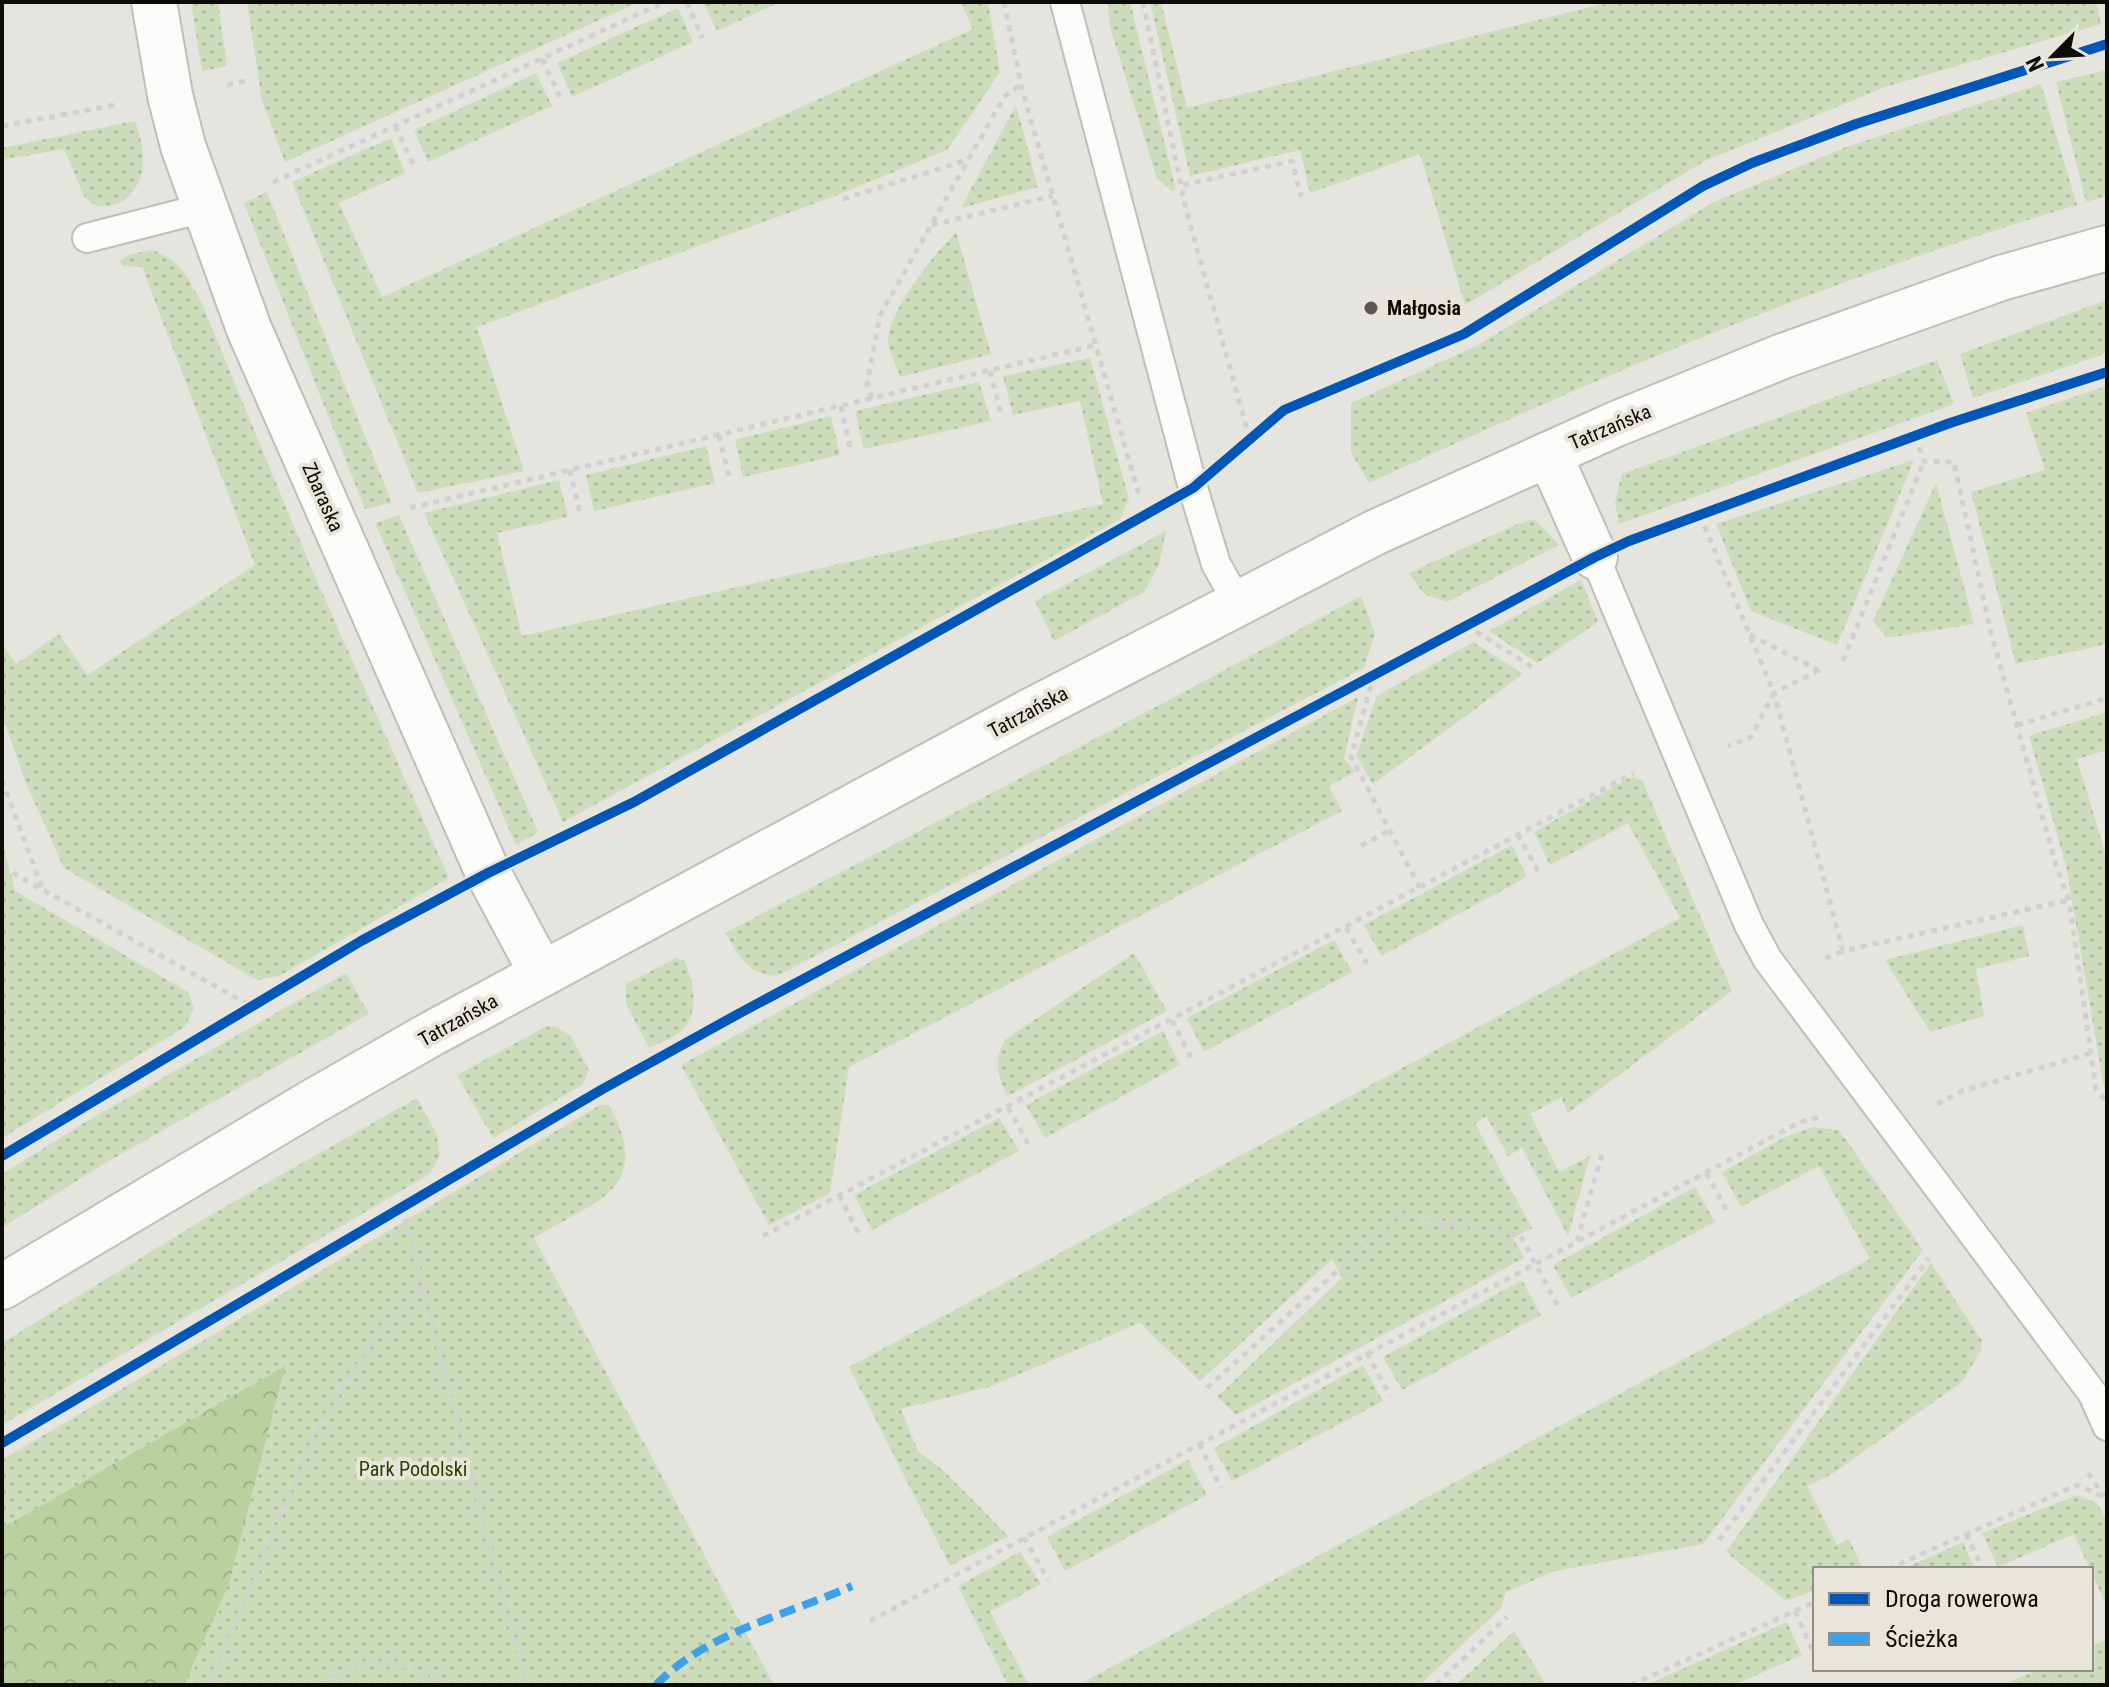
<svg xmlns="http://www.w3.org/2000/svg" width="2109" height="1687" font-family="'Roboto Condensed',sans-serif">
  <style>
    .grass { fill: url(#grass-dots) }
    .forest { fill: url(#forest-crowns) }
    .lines { fill: none; stroke-linecap: round; stroke-linejoin: round }
    .service-casing { stroke: #c0beba; stroke-width: 32 }
    .minor-casing { stroke: #c0beba; stroke-width: 48 }
    .tertiary-casing { stroke: #c0beba; stroke-width: 48 }
    .path { stroke: #d2d1d0; stroke-width: 5; stroke-dasharray: 6 6; stroke-linecap: butt }
    .service { stroke: #fbfbfa; stroke-width: 28 }
    .minor { stroke: #fbfbfa; stroke-width: 44 }
    .tertiary { stroke: #fbfbfa; stroke-width: 44 }
    .quiet { stroke: #3ca1e9; stroke-width: 8; stroke-dasharray: 16 8; stroke-linecap: butt }
    .cycleway-casing { stroke: #e9e5db; stroke-width: 15 }
    .cycleway { stroke: #0057b8; stroke-width: 10 }
    .poi-dot { fill: #595753; stroke: #e9e5db; stroke-width: 3 }
    .labels { text-anchor: middle; dominant-baseline: central; stroke-width: 8; stroke-linejoin: round; paint-order: stroke }
    .poi-label { font-size: 20px; font-weight: bold; fill: #0d0b08; stroke: #e9e5db; text-anchor: start }
    .street-label { font-size: 20px; fill: #0d0b08; stroke: #e9e5db }
    .park-label { font-size: 20px; fill: #274101; stroke: #e9e5db }
  </style>
  <defs>
    <pattern id="grass-dots" width="8" height="8" patternUnits="userSpaceOnUse" patternTransform="scale(2)"><rect width="8" height="8" fill="#cdddbb"/><path d="M2 2h.1M6 6h.1" fill="none" stroke="#afbc9f" stroke-width="1.8" stroke-linecap="round"/></pattern>
    <pattern id="forest-crowns" width="20" height="18" patternUnits="userSpaceOnUse" patternTransform="scale(2)"><rect width="20" height="18" fill="#bad19f"/><path d="M2 6a3 3 0 1 1 6 0M12 15a3 3 0 1 1 6 0" fill="none" stroke="#9fb287"/></pattern>
  </defs>
  <rect width="100%" height="100%" fill="#e6e4de"/>
  <path class="grass" d="M191 2H218L227 66 202 71Z
    M247 2H639L285 162 262 101Z
    M703 2H780L717 31Z
    M961 2H988L1000 72 947 150 840 194 477 327 524 471 418 493 292 182 391 138 405 173 339 203 382 297 973 29Z
    M1108 2H1130L1176 190 1172 191 1157 179 1110 27Z
    M1150 2H1161L1187 108 1610 2H2097L2101 24 1888 86 1705 161 1465 305 1420 154 1310 193 1300 150 1190 176Z
    M678 8 693 42 572 97 557 63Z
    M2107 70V196L2086 202 2056 82Z
    M536 73 552 106 428 162 414 130Z
    M2041 84 2077 205C1833 277 1599 376 1369 483L1351 452V403L1478 345 1712 203 1846 147Z
    M1016 105 1038 187 961 208Z
    M135 121C145 149 150 180 124 200 118 205 106 206 98 207L85 198 64 149 2 160V148Z
    M267 192 392 503 365 509 244 203Z
    M956 232 991 354 900 377C897 366 888 351 888 340 888 311 936 252 956 232Z
    M151 250C180 258 189 280 202 304L312 570 449 878 279 976 257 980 64 868 25 781 2 715V643L16 664 59 634 87 675 255 565 142 267 122 266 120 261 128 255Z
    M2107 300V353L1973 398 1960 354Z
    M1090 358 1129 499 1119 520 563 822 424 513 559 480 568 517 497 533 522 636 1103 504 1080 401 1013 415 1003 376Z
    M1937 360 1954 404 1619 524 1615 502 1622 474Z
    M979 382 991 421 864 449 855 411Z
    M2107 386V644L2016 664 1971 492 2045 470 2026 413Z
    M831 416 840 455 743 477 735 440Z
    M706 446 715 483 594 511 586 475Z
    M1914 460 1837 645 1751 611 1716 524Z
    M1936 483 1974 624 1887 638 1873 621Z
    M399 515 538 832 516 845 375 523Z
    M1534 519 1559 545 1447 602 1424 594 1409 573 1515 525Z
    M1166 531 1159 565 1144 592 1054 641 1035 601Z
    M1581 580 1598 622 1537 663 1489 631Z
    M1361 596 1375 633 1364 668 777 976C745 973 741 958 725 933L1169 700Z
    M1473 642 1523 674 1373 784 1356 755 1377 696Z
    M1358 697 1344 758 1355 772 1329 786 1342 811 849 1067 830 1193 769 1225 681 1065Z
    M2107 712V750L2077 759 2107 859V1089L2104 1087 2066 866 2029 736Z
    M1631 777 1642 780 1732 991 1568 1113 1561 1098 1530 1114 1559 1172 1590 1156 1568 1236 1522 1148 1508 1156 1486 1116 1475 1124 1532 1228 1513 1238 1524 1258 1236 1415 1217 1397 1342 1278 1332 1259 1200 1381 1140 1323 989 1387 901 1409 918 1451 944 1471 1008 1536 950 1566 849 1367 1680 918 1628 823 1550 865 1534 832Z
    M2 841 15 891 188 992 194 1008 185 1027 2 1138Z
    M1512 845 1527 877 1381 956 1364 925Z
    M2023 925 2029 956 1976 969 1984 1016 1930 1032 1885 960Z
    M1334 940 1352 972 1204 1052 1187 1018Z
    M1134 953 1167 1011 1008 1096C997 1076 993 1061 1005 1040Z
    M676 958 684 960C693 981 701 1009 683 1029 676 1037 659 1043 649 1048L626 1004V984Z
    M346 973 369 1014 107 1162 3 1227 2 1174 89 1120Z
    M554 1026 570 1035 589 1070 582 1085 493 1138 457 1075 545 1027Z
    M1163 1031 1180 1065 1045 1138 1026 1105Z
    M417 1098 437 1135 440 1155 430 1174 2 1425V1343L214 1213Z
    M600 1105H609C656 1191 593 1201 534 1238L774 1685H2V1460Z
    M999 1118 1019 1151 872 1230 854 1195Z
    M1813 1127 1839 1130 1923 1250 1703 1544 1555 1571 1506 1592 1501 1608 1420 1685H1078L1870 1259 1819 1166 1741 1207 1722 1172 1785 1137Z
    M1695 1187 1715 1222 1571 1298 1553 1265Z
    M1931 1263 1982 1341 1981 1350 1962 1382 1832 1474 1807 1486 1837 1545 1849 1539 1863 1569H1815V1590L1786 1601 1726 1552Z
    M1522 1280 1541 1315 1402 1390 1383 1357Z
    M1363 1365 1383 1401 1232 1481 1214 1448Z
    M1188 1460 1207 1495 1065 1571 1047 1537Z
    M2077 1495 2097 1503 2107 1521V1607L2074 1534 1998 1567 1982 1533Z
    M1963 1542 1975 1569H1903Z
    M1020 1552 1041 1584 990 1612 1029 1685H1008L958 1586Z
    M1787 1622 1802 1655 1734 1685H1646Z
    M1514 1631 1546 1685H1456Z
    M2107 1639V1685H2003L2039 1669H2091V1646Z"/>
  <path class="forest" d="M285 1366 229 1584 184 1685H2V1528Z"/>
  <g class="lines">
    <g class="service-casing">
      <path id="service" d="M1065 2 1193 488 1216 564 1238 603
        M87 238 204 208
        M1595 557 1749 925 1768 960 2093 1394 2107 1426"/>
    </g>
    <g class="minor-casing">
      <path id="minor" d="M154 2 170 95 183 146 249 329 488 873 542 974
        M1549 454 1595 557"/>
    </g>
    <g class="tertiary-casing">
      <path id="tertiary" d="M2 1287 314 1101 433 1033 1023 715 1376 532 1616 424 1783 356 2001 278 2107 248"/>
    </g>
    <path class="path" d="M687 2 702 38
      M1004 2 1022 89 1139 495
      M1143 2 1186 209 1250 440
      M542 59 562 101
      M227 85 246 81
      M2 126 115 105
      M395 126 415 168
      M273 182 665 2
      M1183 185 1292 161 1301 197
      M843 199 967 160
      M932 225 1053 196
      M990 371 1002 418
      M872 398 867 385 880 315 1004 97 1021 84
      M841 406 851 452
      M719 435 730 480
      M1915 436 1924 461 1954 462 1991 633 2056 865 2069 900 2096 1089 2107 1102
      M570 470 580 514
      M410 508 1096 345
      M1700 515 1774 693 1751 737 1728 746
      M1466 625 1532 667
      M1750 635 1818 670
      M1843 661 1924 461
      M1819 670 1774 693 1843 951 2069 900
      M1374 674 1351 757 1420 888
      M2017 725 2107 698
      M2 780 42 888
      M1518 834 1538 871
      M1361 846 1390 830
      M2 867 251 1006
      M1346 928 1367 964
      M1825 958 1843 951
      M1172 1020 1191 1058
      M1937 1104 1962 1091 2091 1053
      M1008 1107 1029 1146
      M1706 1173 1729 1214
      M839 1195 860 1237
      M402 1207 526 1685
      M763 1236 1634 773
      M1577 1241 1602 1154
      M1367 1353 1390 1396
      M1207 1388 1338 1270 1394 1215 1520 1235 1558 1306
      M1199 1444 1221 1488
      M2088 1473 2104 1497
      M1966 1534 1983 1569
      M1024 1537 1048 1580
      M1719 1540 1929 1258
      M1888 1569 2077 1485 2104 1497 2107 1502
      M1795 1611 1812 1650
      M870 1621 1800 1122 1823 1116
      M209 1685 317 1429 377 1333 423 1288
      M322 1685C344 1662 390 1658 418 1671 426 1675 433 1680 440 1685
      M1436 1685 1507 1617
      M1631 1685 1815 1602"/>
    <use href="#service" class="service"/>
    <use href="#minor" class="minor"/>
    <use href="#tertiary" class="tertiary"/>
    <path class="quiet" d="M656 1685C707 1632 787 1615 852 1586"/>
    <g class="cycleway-casing">
      <path id="cycleway" d="M2 1156 361 941 488 873 634 802 1193 488 1284 410 1464 334 1703 186 1752 163 1856 124 2107 44
        M2 1443 601 1090 740 1013 1595 557 1629 541 1950 423 2107 372"/>
    </g>
    <use href="#cycleway" class="cycleway"/>
  </g>
  <circle class="poi-dot" cx="1371" cy="308" r="8"/>
  <g class="labels">
    <g class="poi-label">
      <text x="1387" y="308">Małgosia</text>
    </g>
    <g class="street-label">
      <text transform="translate(1610 427) rotate(-23)">Tatrzańska</text>
      <text transform="translate(323 497) rotate(66)">Zbaraska</text>
      <text transform="translate(1028 712) rotate(-28)">Tatrzańska</text>
      <text transform="translate(458 1020) rotate(-29)">Tatrzańska</text>
    </g>
    <g class="park-label">
      <text x="413" y="1469">Park Podolski</text>
    </g>
  </g>
  <rect width="2109" height="1687" fill="none" stroke="#0d0b08" stroke-width="8"/>
  <rect x="1813" y="1567" width="280" height="104" fill="#e9e5db" stroke="#918e87" stroke-width="2"/>
  <rect x="1829" y="1593" width="40" height="12" fill="#0057b8" stroke="#918e87" stroke-width="2"/>
  <text x="1885" y="1607" font-size="24" fill="#0d0b08">Droga rowerowa</text>
  <rect x="1829" y="1633" width="40" height="12" fill="#3ca1e9" stroke="#918e87" stroke-width="2"/>
  <text x="1885" y="1647" font-size="24" fill="#0d0b08">Ścieżka</text>
  <g transform="translate(2053 56) rotate(246)" stroke="#e9e5db" stroke-width="6" paint-order="stroke">
  <path d="M0-6L14 30L0 20L-14 30Z" fill="#0d0b08"/>
  <text y="-12" font-size="22" font-weight="bold" text-anchor="middle" fill="#0d0b08">N</text>
  </g>
</svg>
